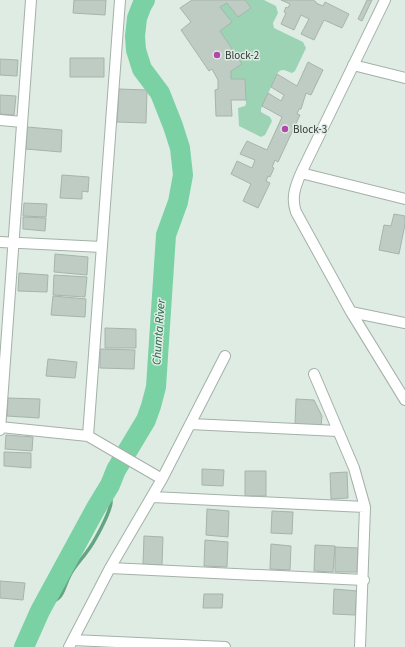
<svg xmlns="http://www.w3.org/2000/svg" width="405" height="647" font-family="'Source Sans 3',sans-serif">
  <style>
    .green { fill: #9dd3b5 }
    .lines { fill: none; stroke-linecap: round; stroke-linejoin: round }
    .stream { stroke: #64a482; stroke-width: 3.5 }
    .river { stroke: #7ad2a4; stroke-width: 20 }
    .building { fill: #beccc4; stroke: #a6b4ac }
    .street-casing { stroke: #a4b1a9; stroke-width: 12 }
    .street { stroke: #fff; stroke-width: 10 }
    .poi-dot { fill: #b448a9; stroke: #deece4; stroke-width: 1.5 }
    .labels { text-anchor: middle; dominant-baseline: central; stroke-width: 3; stroke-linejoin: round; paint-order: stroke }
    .poi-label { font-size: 11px; fill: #313733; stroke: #deece4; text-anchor: start }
    .water-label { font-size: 12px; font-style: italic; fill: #1f6042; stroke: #deece4 }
  </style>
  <rect width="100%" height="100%" fill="#deece4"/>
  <path class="green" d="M245 0H264L276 6 278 13 273 23 274 28 303 42 306 48 295 71 292 73C285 71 282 67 277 74L261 109V112L270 117 272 121 265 135 261 137 239 126 238 108 245 106 246 104 245 79H231V71L242 64 220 31V7L227 3 238 17 251 8Z"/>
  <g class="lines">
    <path class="stream" d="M43 605C66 599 61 592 70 575 74 567 81 560 86 553 94 543 109 515 111 503 111 497 110 490 110 485"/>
    <path class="river" d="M24 647 40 611 96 508 110 485 116 470 146 420 151 406 156 387 166 235 178 202 183 175 180 148 173 126 160 93 142 69 136 50 135 36 137 18 142 5 145 0"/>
  </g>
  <path class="building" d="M74 0H106L105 15 73 13Z
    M192 0H245L251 8 238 17 227 3 220 7 232 22 220 31 242 64 231 71V79H245L246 100H231L232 116H216L215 90 218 89V80L212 69 209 71 181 30 191 22 180 8Z
    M281 0H313L316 2V3L323 6 325 2 349 14 342 28 324 20 314 40 301 34 309 19 301 15 294 30 281 24 286 13 284 12 286 7 288 8 290 4Z
    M367 0H372L362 21 358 19Z
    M70 58H104V77H70Z
    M0 59 18 60 17 76 0 75Z
    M308 62 323 70 311 95 306 93 301 109H299L297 114 300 115 278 162 275 160 272 167 274 168 270 177 268 176 266 181 270 183 258 208 243 201 251 184 231 174 237 161 252 168 255 160 240 154 247 141 267 150 282 117 262 106 268 93 281 101 284 95 271 87 277 74 297 86Z
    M119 89 147 90 146 123 117 122Z
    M0 95 16 96 14 115 0 114Z
    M27 127 62 130 61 152 26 149Z
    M62 175 89 177 88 192 82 191V199L60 198Z
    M24 203 47 204 46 217 23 216Z
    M394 214 405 216V224L399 254 379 250 384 225 391 226Z
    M23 217 46 218 45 231 23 229Z
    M55 254 88 257 87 275 54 272Z
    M19 273 48 275 47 292 18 291Z
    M54 275 87 277 85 297 53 295Z
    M53 296 86 299 85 317 51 315Z
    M105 328 136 329V348H105Z
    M100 349 135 350 134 369 100 368Z
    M48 359 77 362 75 378 46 376Z
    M8 398 40 399 39 418 7 416Z
    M296 399 314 400 322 416 321 427 295 425Z
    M6 435 33 437 32 451 5 449Z
    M4 452 31 453V468L4 466Z
    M202 469 224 470 223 486 202 485Z
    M245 471H266V496H245Z
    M347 472 348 498 331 499 330 473Z
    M207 509 229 511 228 537 206 535Z
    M272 511 293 512 292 534 271 533Z
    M144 536 163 537 162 565 143 564Z
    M205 540 228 542 227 567 204 566Z
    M271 544 291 546 290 570 270 569Z
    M315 545 335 546 333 572 314 571Z
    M335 547 358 548 357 572H335Z
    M0 581 25 583 23 600 0 598Z
    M334 589 357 591 355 615 333 614Z
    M204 594H223L222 608H203Z"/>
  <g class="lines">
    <g class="street-casing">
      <path id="street" d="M385 0 301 173C295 187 291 198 296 212L351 312 405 400
        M353 65 405 78
        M0 120 22 122
        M301 173 405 199
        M0 242 102 247
        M351 312 405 323
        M314 374 354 468 365 507 360 647
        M190 424 338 431
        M0 427 88 436 162 479
        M0 430 31 0
        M88 436 120 0
        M152 497 365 507
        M110 568 364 580
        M73 640 225 647
        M69 647 110 568 162 479 225 356"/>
    </g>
    <use href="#street" class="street"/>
  </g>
  <g class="poi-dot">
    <circle cx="217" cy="55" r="4"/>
    <circle cx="285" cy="129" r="4"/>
  </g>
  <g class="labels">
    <g class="poi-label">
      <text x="225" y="55">Block-2</text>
      <text x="293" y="129">Block-3</text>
    </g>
    <g class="water-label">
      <text transform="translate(159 332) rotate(-86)">Chumta River</text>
    </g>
  </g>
</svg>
